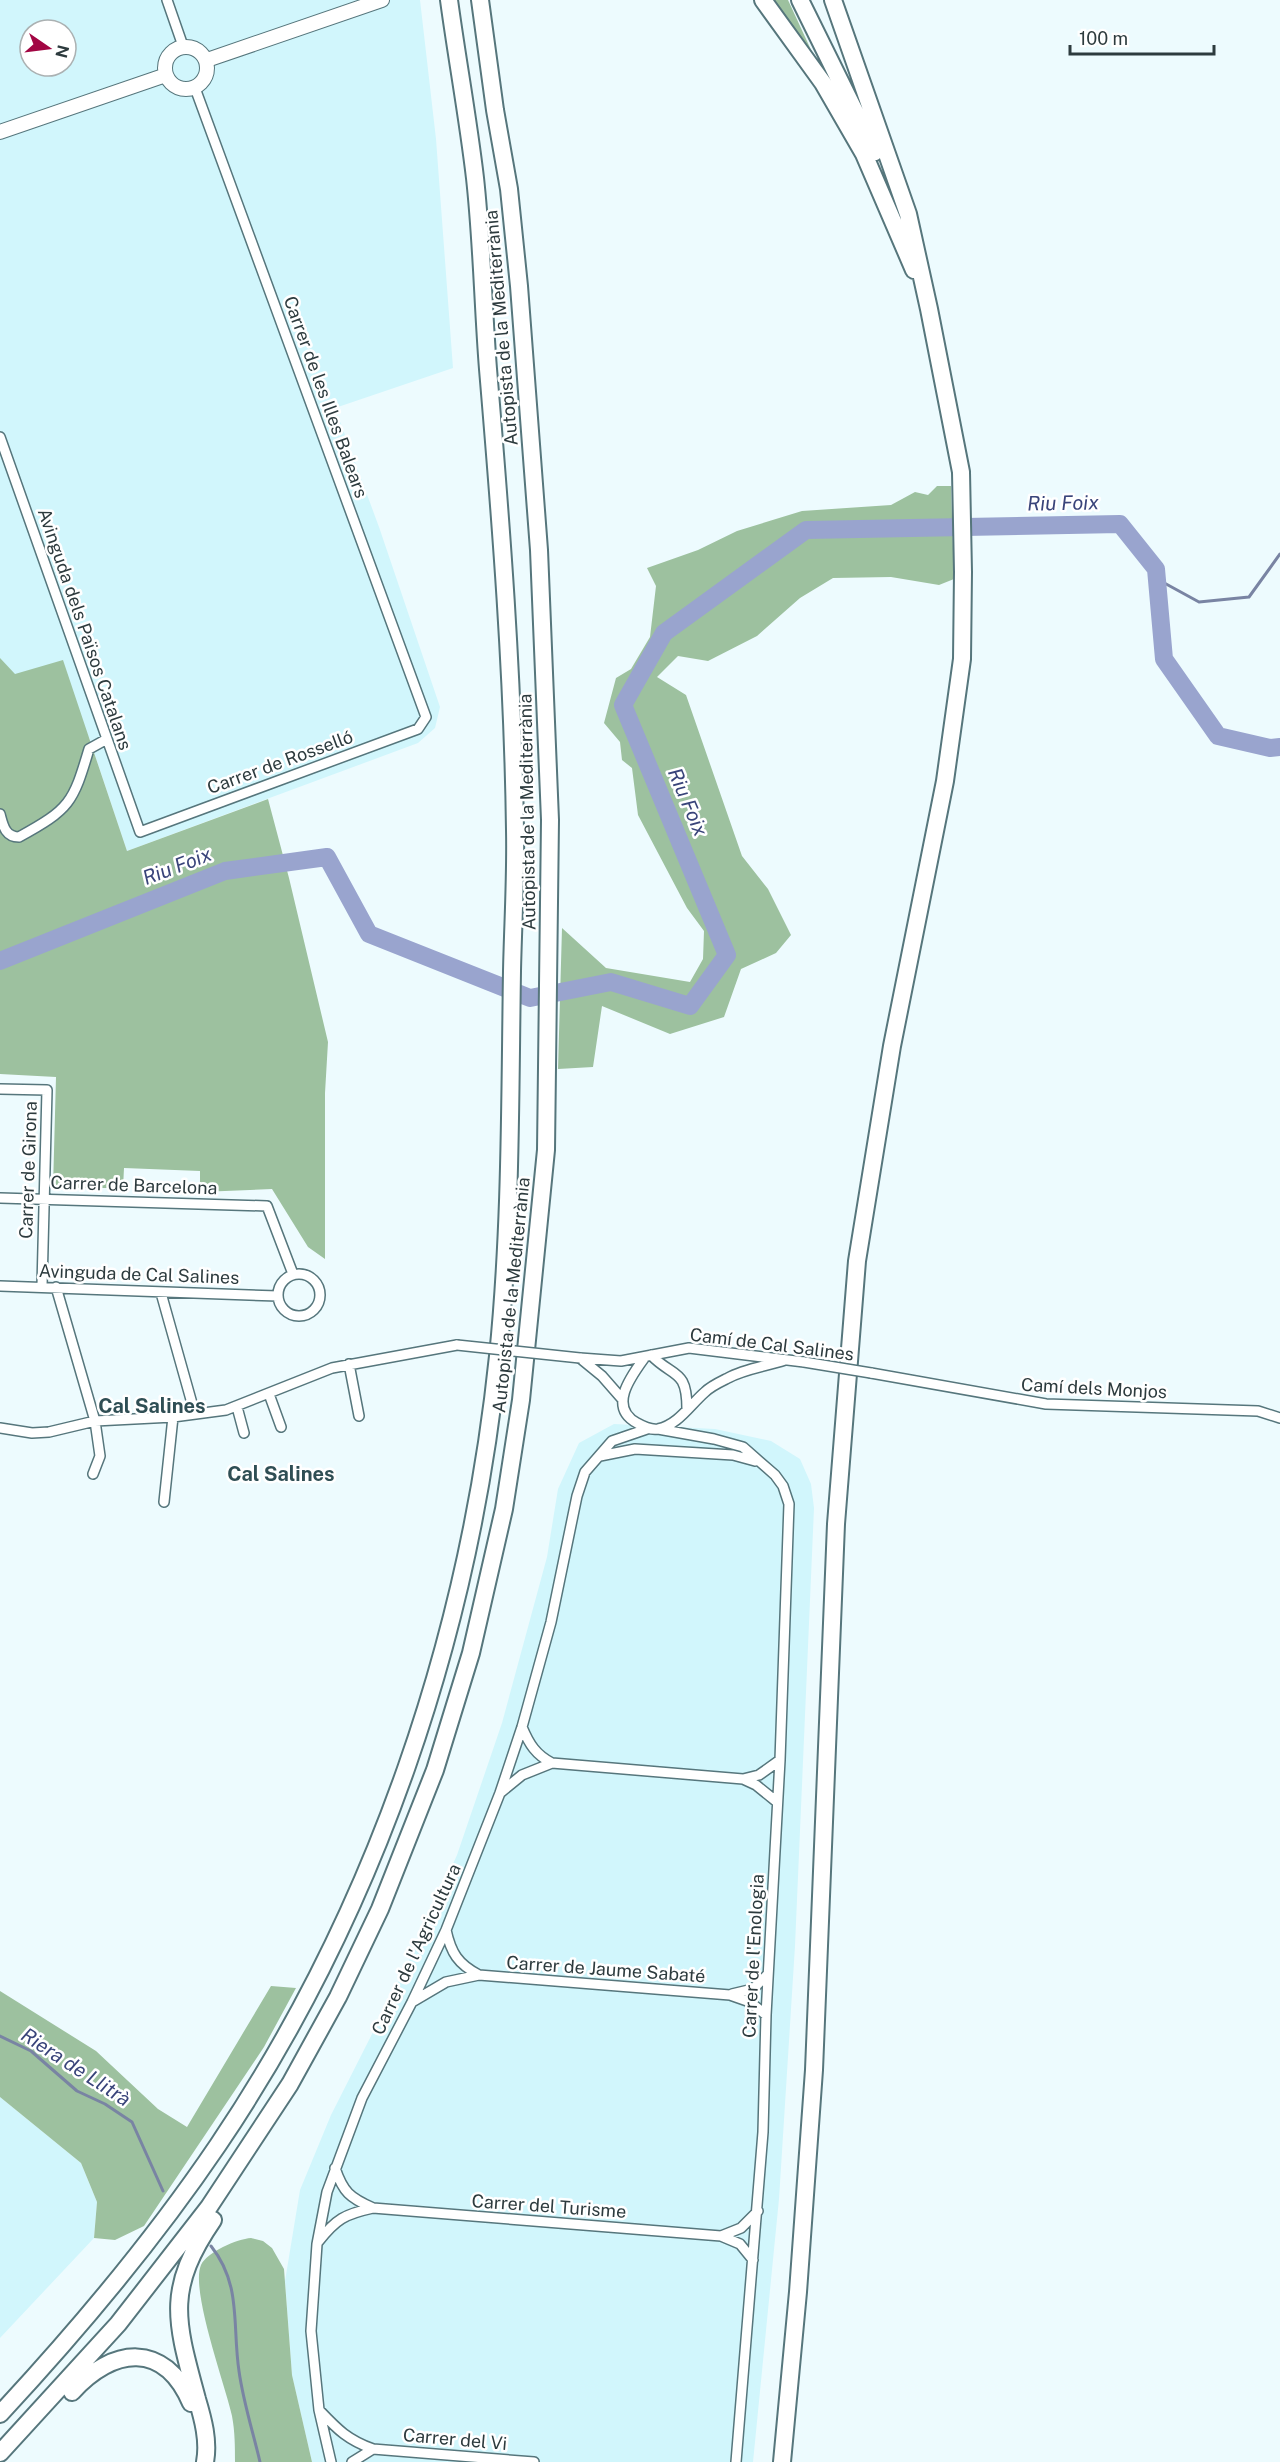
<svg xmlns="http://www.w3.org/2000/svg" width="1280" height="2462" font-family="'Public Sans',sans-serif">
  <style>
    .built { fill: #d1f6fc; fill-rule: evenodd }
    .forest { fill: #9dc19f }
    .lines { fill: none; stroke-linecap: round; stroke-linejoin: round }
    .stream { stroke: #7984a3; stroke-width: 3 }
    .river { stroke: #99a4ce; stroke-width: 18 }
    .street-casing { stroke: #56767c; stroke-width: 12 }
    .secondary-casing { stroke: #56767c; stroke-width: 16 }
    .highway-casing { stroke: #56767c; stroke-width: 20 }
    .street { stroke: #fff; stroke-width: 9 }
    .secondary { stroke: #fff; stroke-width: 14 }
    .highway { stroke: #fff; stroke-width: 16 }
    .street-bridge-casing { stroke: #56767c; stroke-width: 12; stroke-linecap: butt }
    .street-bridge { stroke: #fff; stroke-width: 9 }
    .labels { text-anchor: middle; dominant-baseline: central; stroke-width: 5; stroke-linejoin: round; paint-order: stroke }
    .street-label { font-size: 18px; fill: #2d3b3e; stroke: #fff }
    .water-label { font-size: 20px; font-style: italic; fill: #39447a; stroke: #fff }
    .neighbourhood-label { font-size: 20px; font-weight: bold; fill: #2f4e54; stroke: #fff }
  </style>
  <rect width="100%" height="100%" fill="#edfbfe"/>
  <path class="built" d="M0 0H420L436 139 453 368 335 408 379 527 440 707 435 728 418 743 127 851 89 737 0 686ZM30 30H66V66H30Z
    M614 1424 715 1429 771 1441 800 1459 811 1484 814 1508 795 1946 779 2199 753 2462H312L292 2375 285 2281 300 2190 331 2115 407 1965 457 1855 502 1723 547 1557 558 1489 579 1443Z
    M0 2097 81 2163 97 2202 94 2238 0 2338Z"/>
  <path class="forest" d="M771 0H788L812 52Z
    M937 486H951L954 579 939 585 891 577 833 578 800 598 757 636 708 661 678 656 657 677 686 695 742 856 768 889 791 935 776 953 741 969 724 1017 670 1034 602 1006 593 1067 558 1069 562 928 606 968 690 982 703 959 704 931 687 908 638 815 632 768 622 760 620 742 604 723 616 678 631 669 650 637 656 586 647 568 698 550 737 531 802 511 891 505 915 492 928 495Z
    M0 658 15 674 63 660 127 851 268 799 289 878 328 1042 325 1093V1259L308 1247 272 1189 200 1192V1171L124 1168 123 1188H53L56 1077 0 1074Z
    M271 1986 296 1988 264 2047 144 2226 115 2240 94 2238 97 2202 81 2163 0 2097V1991L96 2051 158 2109 187 2127Z
    M251 2238 263 2241 272 2248 284 2269 292 2375 312 2462H235C235 2447 235 2432 232 2416 226 2387 190 2290 201 2265 207 2252 237 2239 251 2238Z"/>
  <g class="lines">
    <path class="stream" d="M1157 579 1199 602 1249 597 1280 554
      M0 2036 31 2051 77 2091 105 2104 132 2122 163 2191
      M211 2246C242 2285 232 2325 239 2371 243 2401 253 2432 260 2462"/>
    <path class="river" d="M0 961 225 871 327 857 369 934 530 998 611 982 690 1006 727 955 623 705 664 633 806 530 1120 524 1156 569 1164 659 1218 736 1270 748 1280 747"/>
    <g class="street-casing">
      <path id="street" d="M167 0 183 46
        M0 437 140 832 418 729 426 717 195 88
        M0 814C3 825 5 837 19 837 70 809 73 803 89 749L107 739
        M0 1089 47 1090 42 1286
        M0 1198 267 1206 293 1274
        M278 1295a21 21 0 1 1 42 0a21 21 0 1 1-42 0Z
        M0 1286 278 1296
        M56 1287 95 1421 100 1456 93 1474
        M161 1293 195 1414
        M651 1355C673 1378 687 1368 687 1409
        M645 1357C632 1375 607 1407 637 1423 644 1427 650 1430 658 1429 678 1425 690 1405 705 1392 711 1386 720 1382 728 1378 744 1369 767 1366 785 1360
        M580 1358 621 1361 689 1348 804 1362
        M580 1358 602 1376 623 1400
        M349 1364 359 1416
        M871 1373 1046 1404 1258 1411 1280 1418
        M269 1394 281 1427
        M237 1407 244 1433
        M0 1428 32 1433 49 1432 95 1421 173 1417 226 1410 332 1368 457 1345
        M658 1429 714 1439 743 1447 775 1475 783 1486 789 1504 780 1760 766 2015 763 2132 736 2462
        M600 1456 635 1449 733 1455 755 1461
        M164 1502 173 1417
        M522 1727C529 1744 536 1755 552 1763
        M743 1779 759 1775 780 1760
        M500 1793 522 1775 552 1763 743 1779 756 1785 777 1802
        M446 1930C451 1953 458 1964 479 1975
        M732 1994 753 1989 768 1974
        M412 2002 446 1982 479 1975 730 1995 750 2002 766 2015
        M335 2168C343 2192 350 2198 373 2208
        M721 2236 741 2228 758 2211
        M318 2242C336 2219 345 2214 373 2208L721 2236 740 2244 753 2260
        M320 2411C338 2430 348 2440 373 2449L534 2462
        M331 2462 319 2410 311 2331 317 2244 327 2192 362 2098 412 2002 446 1930 500 1793 522 1727 551 1622 577 1496 585 1472 612 1441 647 1429
        M352 2462 373 2449"/>
    </g>
    <g class="secondary-casing">
      <path id="secondary" d="M165 68a21 21 0 1 1 42 0a21 21 0 1 1-42 0Z
        M207 60 382 0
        M0 132 166 75"/>
    </g>
    <g class="highway-casing">
      <path id="highway" d="M763 0 823 83 864 154 914 270
        M800 0 875 152
        M72 2392C113 2347 164 2341 191 2403
        M0 2414C79 2329 153 2241 218 2145 376 1911 469 1636 498 1356 511 1228 510 1099 512 971 513 924 516 877 515 830 513 676 501 523 488 369 483 306 482 241 475 178 468 118 457 59 449 0
        M0 2453 118 2324 209 2207 290 2084 338 1997 380 1909 435 1770 471 1653 504 1509 521 1400 546 1150 550 820 539 550 519 286 509 189 495 110 480 0
        M205 2462C209 2441 203 2419 197 2399 176 2321 165 2290 213 2220
        M782 2462 798 2292 814 2070 836 1524 857 1261 892 1046 945 781 962 659 963 572 961 472 929 309 908 214 833 0"/>
    </g>
    <use href="#street" class="street"/>
    <use href="#secondary" class="secondary"/>
    <use href="#highway" class="highway"/>
    <g class="street-bridge-casing">
      <path id="street-bridge" d="M457 1345 580 1358
        M804 1362 871 1373"/>
    </g>
    <use href="#street-bridge" class="street-bridge"/>
  </g>
  <g class="labels">
    <g class="street-label">
      <text transform="translate(501 328) rotate(-95)">Autopista de la Mediterrània</text>
      <text transform="translate(326 397) rotate(70)">Carrer de les Illes Balears</text>
      <text transform="translate(85 629) rotate(71)">Avinguda dels Països Catalans</text>
      <text transform="translate(280 762) rotate(-20)">Carrer de Rosselló</text>
      <text transform="translate(527 812) rotate(-91)">Autopista de la Mediterrània</text>
      <text transform="translate(28 1170) rotate(-88)">Carrer de Girona</text>
      <text transform="translate(134 1185) rotate(2)">Carrer de Barcelona</text>
      <text transform="translate(139 1274) rotate(2)">Avinguda de Cal Salines</text>
      <text transform="translate(511 1295) rotate(-84)">Autopista de la Mediterrània</text>
      <text transform="translate(772 1344) rotate(7)">Camí de Cal Salines</text>
      <text transform="translate(1094 1388) rotate(3)">Camí dels Monjos</text>
      <text transform="translate(416 1949) rotate(-65)">Carrer de l'Agricultura</text>
      <text transform="translate(753 1956) rotate(-87)">Carrer de l'Enologia</text>
      <text transform="translate(606 1969) rotate(4)">Carrer de Jaume Sabaté</text>
      <text transform="translate(549 2206) rotate(4)">Carrer del Turisme</text>
      <text transform="translate(455 2439) rotate(5)">Carrer del Vi</text>
    </g>
    <g class="water-label">
      <text transform="translate(1063 503) rotate(-1)">Riu Foix</text>
      <text transform="translate(688 802) rotate(67)">Riu Foix</text>
      <text transform="translate(177 866) rotate(-21)">Riu Foix</text>
      <text transform="translate(76 2067) rotate(33)">Riera de Llitrà</text>
    </g>
    <g class="neighbourhood-label">
      <text x="152" y="1406">Cal Salines</text>
      <text x="281" y="1474">Cal Salines</text>
    </g>
  </g>
  <g transform="translate(48 48) rotate(104)"><circle r="28" fill="#ffffff" stroke="#abb1b2" stroke-width="1.5"/>
  <path d="M0-4.5L10 22L0 15L-10 22Z" fill="#a20643"/>
  <text y="-9" font-size="16" font-weight="bold" text-anchor="middle" fill="#2d3b3e">N</text>
  </g>
  <path d="M1070 45v9h144v-9" fill="none" stroke="#2d3b3e" stroke-width="3"/>
  <text x="1079" y="45" font-size="18" fill="#2d3b3e" stroke="#ffffff" stroke-width="4.5" paint-order="stroke">100 m</text>
</svg>
